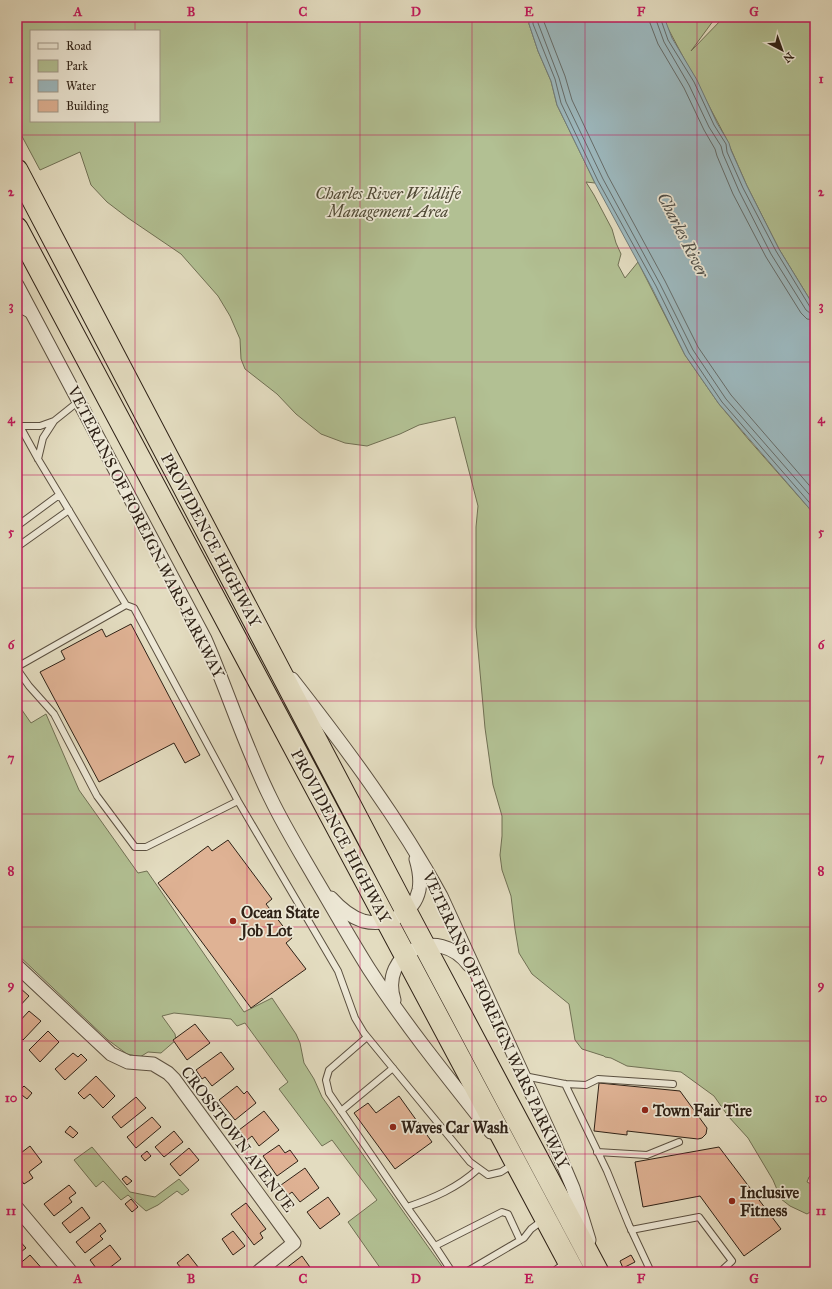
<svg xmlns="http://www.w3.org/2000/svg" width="832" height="1289" font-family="'IM FELL Great Primer',serif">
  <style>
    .green { fill: #b2c093; stroke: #707054; fill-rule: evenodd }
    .water { fill: #9cb8be; stroke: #707c7b }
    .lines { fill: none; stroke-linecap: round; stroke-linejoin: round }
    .shore { stroke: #656c6a; stroke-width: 1 }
    .building { fill: #dfb294; stroke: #2e2116 }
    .service-casing { stroke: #5b5040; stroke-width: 8 }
    .minor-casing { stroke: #5b5040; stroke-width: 15 }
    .trunk-casing { stroke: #2e2116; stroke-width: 23 }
    .service { stroke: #ede8d6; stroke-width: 6 }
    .minor { stroke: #ede8d6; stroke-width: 13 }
    .trunk { stroke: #e3dcc0; stroke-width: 21 }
    .grid { fill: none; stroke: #c2185b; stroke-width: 1; stroke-opacity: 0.55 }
    .poi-dot { fill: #8f2418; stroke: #ede8d6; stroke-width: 1.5 }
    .labels { text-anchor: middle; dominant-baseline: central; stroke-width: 3.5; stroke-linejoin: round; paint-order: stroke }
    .park-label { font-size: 16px; font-style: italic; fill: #4f4935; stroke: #ede8d6 }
    .street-label { font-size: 16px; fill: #2e2116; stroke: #ede8d6 }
    .poi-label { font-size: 16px; font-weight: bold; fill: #2e2116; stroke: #ede8d6; text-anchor: start }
    .water-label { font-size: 17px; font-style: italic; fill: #4f4e48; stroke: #ede8d6 }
    .neatline { fill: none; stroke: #c2185b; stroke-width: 1.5 }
    .grid-label { font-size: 13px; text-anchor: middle; font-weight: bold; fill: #c2185b }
  </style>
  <rect width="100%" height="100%" fill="#e3dcc0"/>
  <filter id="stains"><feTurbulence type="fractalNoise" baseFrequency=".005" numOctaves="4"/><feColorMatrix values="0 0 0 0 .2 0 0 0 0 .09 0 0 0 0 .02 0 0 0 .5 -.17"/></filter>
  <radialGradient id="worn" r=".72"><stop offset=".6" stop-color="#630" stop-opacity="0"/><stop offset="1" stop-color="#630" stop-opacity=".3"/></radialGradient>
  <path class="green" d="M17 17H529V24L538 51 551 81 557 105 595 183 586 182 594 195 612 229 616 243 621 254 618 265 625 278 638 262 685 355 719 404 749 440 815 515V1172L809 1177 807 1182 811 1184 815 1197V1209L807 1214 790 1206 781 1199 773 1180 748 1138 728 1116 714 1096 681 1072 627 1066 611 1058 605 1057 604 1056 582 1049 575 1040 569 1004 532 974 519 953 515 929 511 896 502 870 500 855 502 836V816L493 785 485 728 476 627V527L478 506 455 417 419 425 400 434 367 446 345 443 321 434 296 414 277 394 245 369 241 359 240 339 230 316 218 296 181 254 128 218 107 202 91 185 80 152 40 170 17 127ZM31 31H159V121H31Z
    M662 17H716L691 51 724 17H815V308L779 249 747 186 726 138Z
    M17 703 31 723 46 714 79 790 138 873 147 871 244 1012 272 998 296 1034 300 1043 304 1063 314 1079 322 1097 446 1272H383L348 1222 377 1200 332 1140 322 1146 279 1089 288 1082 245 1023 237 1026 231 1019 174 1013 162 1016 175 1034 176 1040 161 1053 148 1052 140 1057 127 1054 108 1040 17 954Z
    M92 1147 130 1192 155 1197 179 1179 189 1190 182 1195 177 1191 158 1205 146 1211 128 1195 121 1200 103 1181 96 1187 74 1160Z"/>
  <path class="water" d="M529 17H664L672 38 697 80 717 123 729 143 731 150 747 186 779 249 815 308V515L719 404 685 355 652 288 595 183 557 105 551 81 538 51 529 24Z"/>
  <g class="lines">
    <path class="shore" d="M533 17V24L555 79 561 103 598 181 656 286 689 353 722 402 815 509
      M538 17V23L559 78 566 102 603 179 660 284 693 350 726 399 815 501
      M544 17V22L565 76 572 100 608 176 665 281 698 347 731 395 815 492
      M649 17 650 23 658 44 684 88 704 130 715 149 717 156 733 194 766 257 801 313 807 319 815 320
      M655 17 664 42 689 85 709 127 721 146 723 154 739 191 771 254 806 310 810 313 815 314
      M660 17 668 40 694 82 714 125 726 144 727 152 743 188 776 251 810 307 815 309"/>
  </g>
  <path class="building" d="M131 624 200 755 185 763 174 743 99 782 40 672 65 659 61 651 102 629 106 637Z
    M228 840 272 899 266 904 292 938 286 943 306 969 251 1008 158 883 208 846 212 851Z
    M20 988 29 996 17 1009V992Z
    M29 1011 41 1021 23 1040 17 1035V1024Z
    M195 1024 210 1043 187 1060 173 1040Z
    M48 1031 59 1042 40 1062 29 1050Z
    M221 1052 234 1069 212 1086 205 1077 202 1079 196 1070Z
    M73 1053 78 1057 81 1054 87 1060 65 1080 55 1069Z
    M96 1076 115 1096 103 1108 90 1094 84 1099 78 1093Z
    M599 1083 680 1091 707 1128 706 1134 702 1138 698 1139 627 1131V1135L594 1131Z
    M24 1086 32 1093 27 1099 18 1092Z
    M237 1086 244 1094 247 1091 256 1103 235 1120 219 1100Z
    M399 1096 432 1142 395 1169 354 1113 368 1103 376 1113Z
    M136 1097 146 1108 121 1128 112 1117Z
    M264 1111 279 1130 259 1146 252 1136 247 1140 239 1130Z
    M152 1117 161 1127 136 1148 127 1137Z
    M70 1126 78 1133 73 1138 65 1132Z
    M174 1131 183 1142 164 1157 155 1147Z
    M279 1145 285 1153 290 1150 298 1161 277 1176 263 1156Z
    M30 1146 42 1162 29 1172 33 1178 24 1184 17 1175V1156Z
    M719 1147 781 1229 744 1256 700 1196 643 1207 635 1162Z
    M189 1148 199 1160 180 1176 170 1164Z
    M147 1151 151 1156 145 1161 141 1156Z
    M305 1168 319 1188 300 1202 292 1192 288 1195 281 1185Z
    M126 1176 132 1181 127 1185 122 1179Z
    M69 1185 76 1193 69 1198 72 1202 54 1216 44 1204Z
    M328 1197 340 1214 320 1229 307 1212Z
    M131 1199 138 1207 132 1212 125 1204Z
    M246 1203 266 1229 260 1233 263 1238 254 1245 231 1214Z
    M82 1207 90 1218 70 1233 62 1223Z
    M100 1223 106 1231 100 1236 103 1239 85 1253 76 1242Z
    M233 1231 245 1246 233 1255 222 1239Z
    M17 1238 26 1248 17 1255Z
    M110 1245 121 1259 104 1272H99L90 1260Z
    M188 1254 202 1272H184L177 1263Z
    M30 1255 45 1272 17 1271V1266Z
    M631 1255 635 1262 623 1268 620 1261Z
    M302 1256 312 1270 310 1272H281Z"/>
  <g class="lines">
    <g class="service-casing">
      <path id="service" d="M17 308 30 315
        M17 421 38 459 126 605
        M20 426H40L54 421
        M38 459 43 438 54 421 79 401
        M17 526 59 495
        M17 547 69 510
        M17 667 126 605 134 608 238 801 338 971 355 1018 364 1033 470 1162 488 1175 501 1172 512 1165
        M17 669 29 686 54 714 97 796 135 847H146L238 801
        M367 1037 329 1070 326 1080 329 1093 407 1207C434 1198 457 1188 478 1169
        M524 1076 565 1084 586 1085 598 1079 673 1084
        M565 1084 607 1171 629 1225 651 1272
        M341 1111 393 1068
        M597 1152 647 1155 679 1142
        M407 1207 435 1246
        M631 1230 699 1217 732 1261 720 1272
        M452 1272 435 1246 502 1212 508 1214 520 1240
        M466 1272 524 1238 531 1229 543 1220
        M553 1272 565 1263"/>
    </g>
    <g class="minor-casing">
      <path id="minor" d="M17 285 205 639C228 692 245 747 271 799 284 826 300 852 315 878 333 908 350 939 369 969 406 1026 449 1079 491 1132
        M292 679C346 748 399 819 441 896L551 1136 573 1188 589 1240
        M331 898C339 907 351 917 363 921 386 927 414 914 419 890 421 879 419 869 416 859
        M17 966 111 1054 128 1062 153 1064 168 1073 174 1079 294 1243 258 1272
        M394 1000C379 953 438 924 469 965
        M17 1208 71 1272"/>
    </g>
    <g class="trunk-casing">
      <path id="trunk" d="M17 170 406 911 598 1272
        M17 228 574 1272"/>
    </g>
    <use href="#service" class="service"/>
    <use href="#minor" class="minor"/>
    <use href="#trunk" class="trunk"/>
  </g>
  <path class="grid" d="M135 17V31M247 17V1272M360 17V1272M472 17V1272M585 17V1272M697 17V1272M135 121V1272M17 135H815M17 248H815M17 362H815M17 475H815M17 588H815M17 701H815M17 814H815M17 927H815M17 1041H815M17 1154H815"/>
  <g class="poi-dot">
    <circle cx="233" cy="921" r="4"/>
    <circle cx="645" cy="1110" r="4"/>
    <circle cx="393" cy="1127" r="4"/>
    <circle cx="732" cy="1201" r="4"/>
  </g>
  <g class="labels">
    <g class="park-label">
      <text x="388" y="193">Charles River Wildlife<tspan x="388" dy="18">Management Area</tspan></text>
    </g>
    <g class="street-label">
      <text transform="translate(146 532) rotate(63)">VETERANS OF FOREIGN WARS PARKWAY</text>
      <text transform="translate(211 540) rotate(62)">PROVIDENCE HIGHWAY</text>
      <text transform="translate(341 836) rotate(62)">PROVIDENCE HIGHWAY</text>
      <text transform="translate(496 1020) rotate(65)">VETERANS OF FOREIGN WARS PARKWAY</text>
      <text transform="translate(238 1139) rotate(53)">CROSSTOWN AVENUE</text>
    </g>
    <g class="poi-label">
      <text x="241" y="912">Ocean State<tspan x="241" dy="18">Job Lot</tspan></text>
      <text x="653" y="1110">Town Fair Tire</text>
      <text x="401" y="1127">Waves Car Wash</text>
      <text x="740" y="1192">Inclusive<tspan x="740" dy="18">Fitness</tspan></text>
    </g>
    <g class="water-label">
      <text transform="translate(683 235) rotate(63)">Charles River</text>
    </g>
  </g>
  <rect width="832" height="1289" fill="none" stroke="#e3dcc0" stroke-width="44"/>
  <rect x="30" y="30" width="130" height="92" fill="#ede8d6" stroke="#a19889"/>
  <rect x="38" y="43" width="20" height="6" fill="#ede8d6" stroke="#a19889"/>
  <text x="66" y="50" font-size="12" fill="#2e2116">Road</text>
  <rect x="38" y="60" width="20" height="12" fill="#b2c093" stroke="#a19889"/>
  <text x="66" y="70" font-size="12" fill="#2e2116">Park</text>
  <rect x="38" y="80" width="20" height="12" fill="#9cb8be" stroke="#a19889"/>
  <text x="66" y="90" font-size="12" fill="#2e2116">Water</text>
  <rect x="38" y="100" width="20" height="12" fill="#dfb294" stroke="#a19889"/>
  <text x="66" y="110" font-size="12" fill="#2e2116">Building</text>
  <g transform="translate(782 50) rotate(139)" stroke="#ede8d6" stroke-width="3" paint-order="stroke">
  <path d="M0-3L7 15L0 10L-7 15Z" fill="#2e2116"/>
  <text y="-6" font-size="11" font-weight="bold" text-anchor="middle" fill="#2e2116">N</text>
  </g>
  <rect x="22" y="22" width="788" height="1245" class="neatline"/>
  <g class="grid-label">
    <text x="78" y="16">A</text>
    <text x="191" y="16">B</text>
    <text x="303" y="16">C</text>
    <text x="416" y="16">D</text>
    <text x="529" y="16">E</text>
    <text x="641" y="16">F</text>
    <text x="754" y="16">G</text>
    <text x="11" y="83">1</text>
    <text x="821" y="83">1</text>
    <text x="11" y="196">2</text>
    <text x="821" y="196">2</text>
    <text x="11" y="310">3</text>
    <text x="821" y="310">3</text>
    <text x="11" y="423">4</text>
    <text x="821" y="423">4</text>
    <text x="11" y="536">5</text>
    <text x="821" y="536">5</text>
    <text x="11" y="649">6</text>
    <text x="821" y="649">6</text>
    <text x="11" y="762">7</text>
    <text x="821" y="762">7</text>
    <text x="11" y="875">8</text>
    <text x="821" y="875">8</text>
    <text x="11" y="989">9</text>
    <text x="821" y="989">9</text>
    <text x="11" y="1102">10</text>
    <text x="821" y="1102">10</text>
    <text x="11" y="1215">11</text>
    <text x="821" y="1215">11</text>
    <text x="78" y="1283">A</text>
    <text x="191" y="1283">B</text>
    <text x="303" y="1283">C</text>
    <text x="416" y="1283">D</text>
    <text x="529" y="1283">E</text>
    <text x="641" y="1283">F</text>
    <text x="754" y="1283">G</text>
  </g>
  <rect width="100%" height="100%" filter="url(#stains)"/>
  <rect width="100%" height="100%" fill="url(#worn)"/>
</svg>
